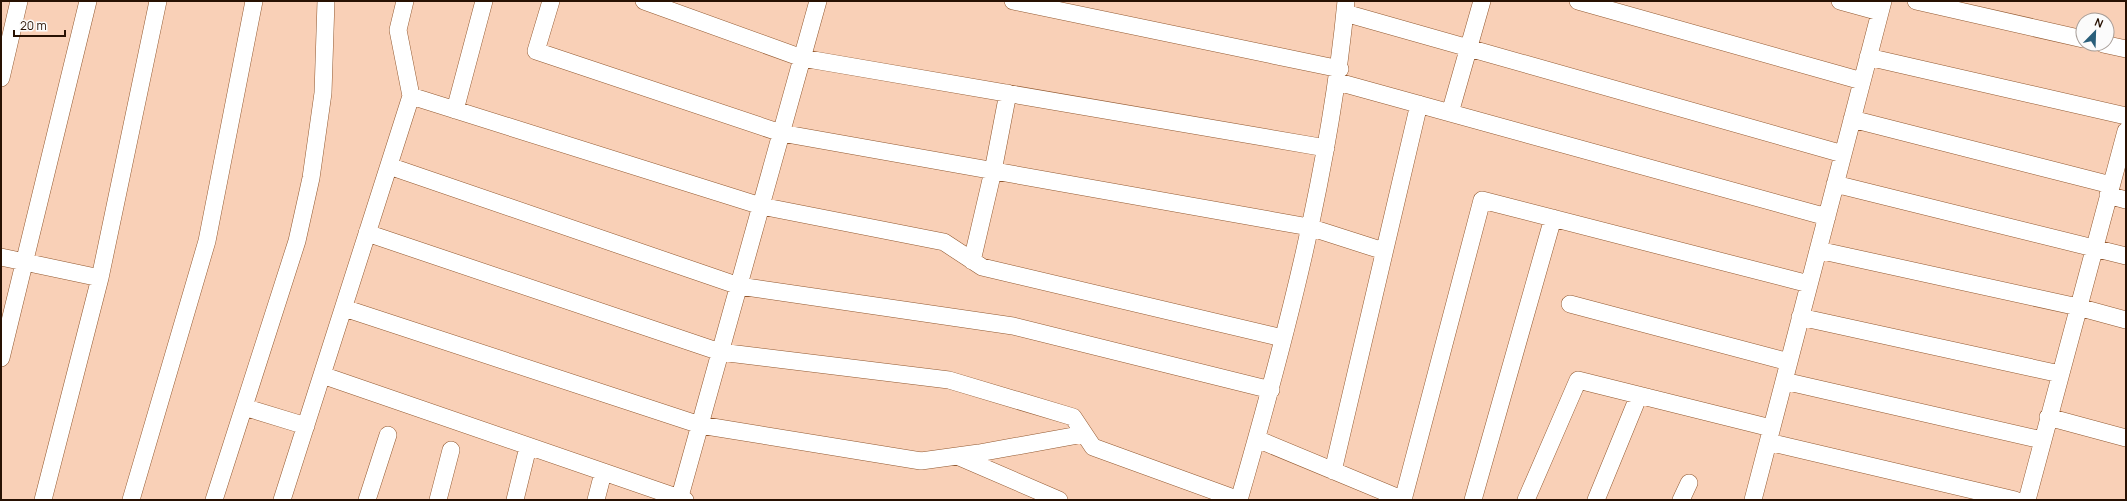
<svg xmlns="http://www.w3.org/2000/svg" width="2127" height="501" font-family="Manrope,sans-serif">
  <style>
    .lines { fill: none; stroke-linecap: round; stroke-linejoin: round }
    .minor-casing { stroke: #92582f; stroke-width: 18 }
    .minor { stroke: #fff; stroke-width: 17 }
  </style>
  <rect width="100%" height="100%" fill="#f9d0b7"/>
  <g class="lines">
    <g class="minor-casing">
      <path id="minor" d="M551 1 536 51 781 133 1309 227 1384 251
        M644 1 802 58 1326 148
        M1013 1 1340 69
        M1578 1 1862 81
        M1840 1 1880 12
        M1916 1 2083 39
        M1345 13 1843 154
        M2103 44 2126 49
        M1868 57 2126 116
        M1 78 19 1
        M1338 82 1827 217
        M411 96 761 206 944 242 982 267 1283 338
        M455 110 484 1
        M1450 113 1482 1
        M1852 119 2111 185
        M389 166 739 286 1013 326 1271 390
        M1835 184 2126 256
        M2108 195 2126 200
        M367 233 720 352 949 380 1073 417 1093 447 1239 500
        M1818 250 2078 307 2126 320
        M1 257 100 278
        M972 261 993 171 1008 93
        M1570 304 1789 362
        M344 308 700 425 921 461 979 453 1084 434
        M1800 317 2060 374
        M1 358 88 1
        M322 375 685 500
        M1784 381 2042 440
        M244 407 306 426
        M2048 417 2126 438
        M1257 439 1404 500
        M1768 442 2015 500
        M957 456 1059 500
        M1333 471 1419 104
        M43 500 100 278 158 1
        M131 500 207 241 254 1
        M214 500 297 241 311 178 323 93 326 1
        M282 500 411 96 398 30 405 1
        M367 500 388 435
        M438 500 451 450
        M515 500 528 447
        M596 500 603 473
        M679 500 818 1
        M1239 500C1286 337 1330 171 1346 1
        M1403 500 1482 200 1809 284
        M1473 500 1553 218
        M1526 500 1578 380 1771 428
        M1596 500 1639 395
        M1681 500 1689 483
        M1753 500 1883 1
        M2027 500 2126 131"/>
    </g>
    <use href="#minor" class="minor"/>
  </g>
  <rect width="2127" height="501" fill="none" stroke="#281102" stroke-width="4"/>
  <g transform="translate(2095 32) rotate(23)"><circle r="19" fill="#fbfbfb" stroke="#a79d97"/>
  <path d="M0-3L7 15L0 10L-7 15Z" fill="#295e7a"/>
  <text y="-6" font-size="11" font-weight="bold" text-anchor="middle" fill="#281102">N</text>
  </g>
  <path d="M14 30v6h51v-6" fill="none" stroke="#281102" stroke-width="2"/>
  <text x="20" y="30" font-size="12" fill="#281102" stroke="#fbfbfb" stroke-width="3" paint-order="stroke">20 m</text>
</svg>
